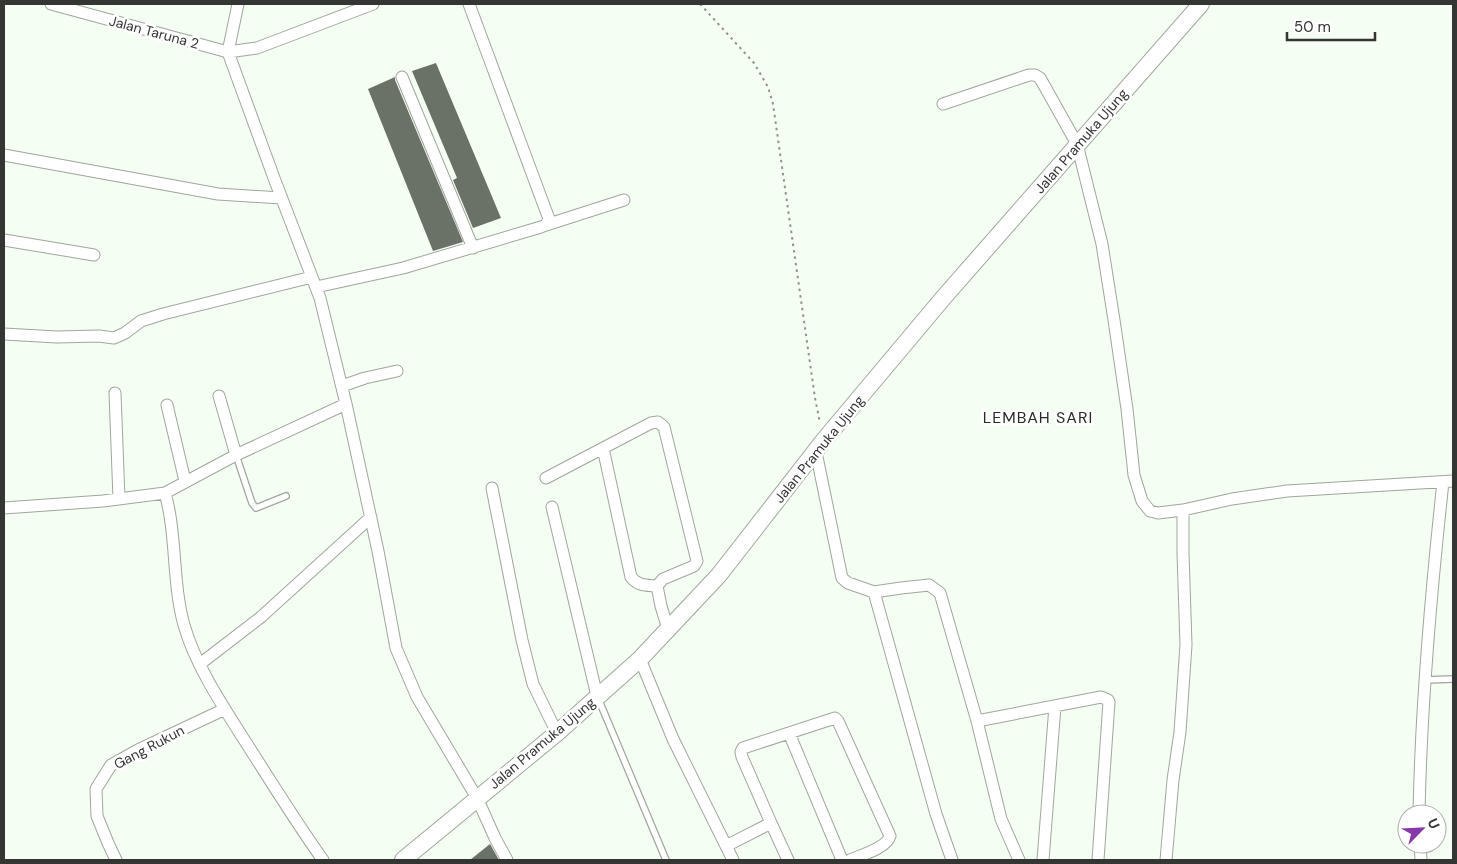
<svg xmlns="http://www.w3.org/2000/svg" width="1457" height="864" font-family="'DM Sans',sans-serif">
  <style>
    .building { fill: #6a7267 }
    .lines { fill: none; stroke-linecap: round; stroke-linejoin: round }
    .lane-casing { stroke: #9fa79c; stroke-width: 8 }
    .street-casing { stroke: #9fa79c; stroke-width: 13 }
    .secondary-casing { stroke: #9fa79c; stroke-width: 18 }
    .path { stroke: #8f958d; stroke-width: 2; stroke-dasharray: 2.5 4; stroke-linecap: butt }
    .lane { stroke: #fff; stroke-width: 5.5 }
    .street { stroke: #fff; stroke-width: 11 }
    .secondary { stroke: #fff; stroke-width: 16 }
    .labels { text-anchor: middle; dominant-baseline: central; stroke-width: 5; stroke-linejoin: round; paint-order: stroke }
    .street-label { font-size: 14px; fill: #333632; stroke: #fff }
    .quarter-label { font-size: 16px; letter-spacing: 1px; fill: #252b23; stroke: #fff }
  </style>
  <rect width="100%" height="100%" fill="#f5fef2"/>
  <path class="building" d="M436 63 501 218 473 228 453 180 457 178 412 71Z
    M395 77V80L463 242 433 251 368 89Z
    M490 844 499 860H470Z"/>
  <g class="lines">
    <g class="lane-casing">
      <path id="lane" d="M236 455 252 503 256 508 286 496
        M1425 680 1453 679
        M598 698 666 860"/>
    </g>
    <g class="street-casing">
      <path id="street" d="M51 4 228 52 257 48 373 4
        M228 52 274 178 320 298 346 404 378 551 396 648 417 697 477 798 495 838 507 860
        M228 52 238 4
        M402 77 473 248
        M943 104 1029 75H1035L1040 78 1077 144 1102 244 1114 320 1127 409 1134 475 1142 501 1150 511 1158 513 1183 510 1232 499 1287 491 1453 481
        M4 155 218 194 281 198
        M546 225 624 200
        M4 240 94 255
        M316 287 403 268 541 227 546 225 549 219 469 4
        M4 334 57 337 99 336 114 338 125 333 141 321 163 314 312 277
        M342 386 365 378 397 371
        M115 393 119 499
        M219 396 236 455
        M167 405 185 481
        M603 448 631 577C638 586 646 585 657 586
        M816 452 842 578 848 583 874 592 936 814 952 860
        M546 478 651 423 658 422 664 427 697 561 694 566 663 579 657 586 661 606 668 629
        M492 488 522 640 533 684 557 733
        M165 493 236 455 346 404
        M552 507 597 696
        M4 508 103 501 165 493C177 535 172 582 184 625 196 668 228 714 252 752 275 788 298 825 323 860
        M874 592 901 588 929 585 940 593 977 721 1001 819 1019 860
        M640 659 673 739 733 860
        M200 664 261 617 371 517
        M977 721 1101 697 1108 700 1109 702 1098 860
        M789 733 842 860
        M1419 814C1421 703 1431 592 1443 482
        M771 823 742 757 741 752 743 748 835 718 838 721 890 836C887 848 861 855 850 860
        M1420 844 1421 860
        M726 846 771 823 788 860
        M116 860 108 843 97 816 96 789 111 765 138 750 225 709
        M1043 860 1055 706
        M1166 860 1173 780 1180 732 1186 645 1183 553V510"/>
    </g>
    <g class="secondary-casing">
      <path id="secondary" d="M403 860 557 733 640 659 719 575 824 440 944 297 1201 4"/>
    </g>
    <path class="path" d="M700 4 754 63 768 87 773 104 815 398 820 423"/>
    <use href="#lane" class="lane"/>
    <use href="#street" class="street"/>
    <use href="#secondary" class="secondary"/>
  </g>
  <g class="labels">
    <g class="street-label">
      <text transform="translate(154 32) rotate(15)">Jalan Taruna 2</text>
      <text transform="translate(1081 141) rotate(-49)">Jalan Pramuka Ujung</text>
      <text transform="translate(819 449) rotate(-51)">Jalan Pramuka Ujung</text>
      <text transform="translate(542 743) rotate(-40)">Jalan Pramuka Ujung</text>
      <text transform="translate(149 747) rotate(-28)">Gang Rukun</text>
    </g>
    <g class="quarter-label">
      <text x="1038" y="417">LEMBAH SARI</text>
    </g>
  </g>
  <rect width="1457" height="864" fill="none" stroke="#333632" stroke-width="10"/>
  <g transform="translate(1422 829) rotate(66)"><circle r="24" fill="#ffffff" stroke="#adafad"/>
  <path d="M0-4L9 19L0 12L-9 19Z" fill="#8739a9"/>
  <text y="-8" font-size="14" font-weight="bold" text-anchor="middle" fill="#333632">U</text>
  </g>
  <path d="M1287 32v8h88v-8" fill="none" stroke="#333632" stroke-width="2.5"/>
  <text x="1294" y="32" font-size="15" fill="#333632" stroke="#ffffff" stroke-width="4" paint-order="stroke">50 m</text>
</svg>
